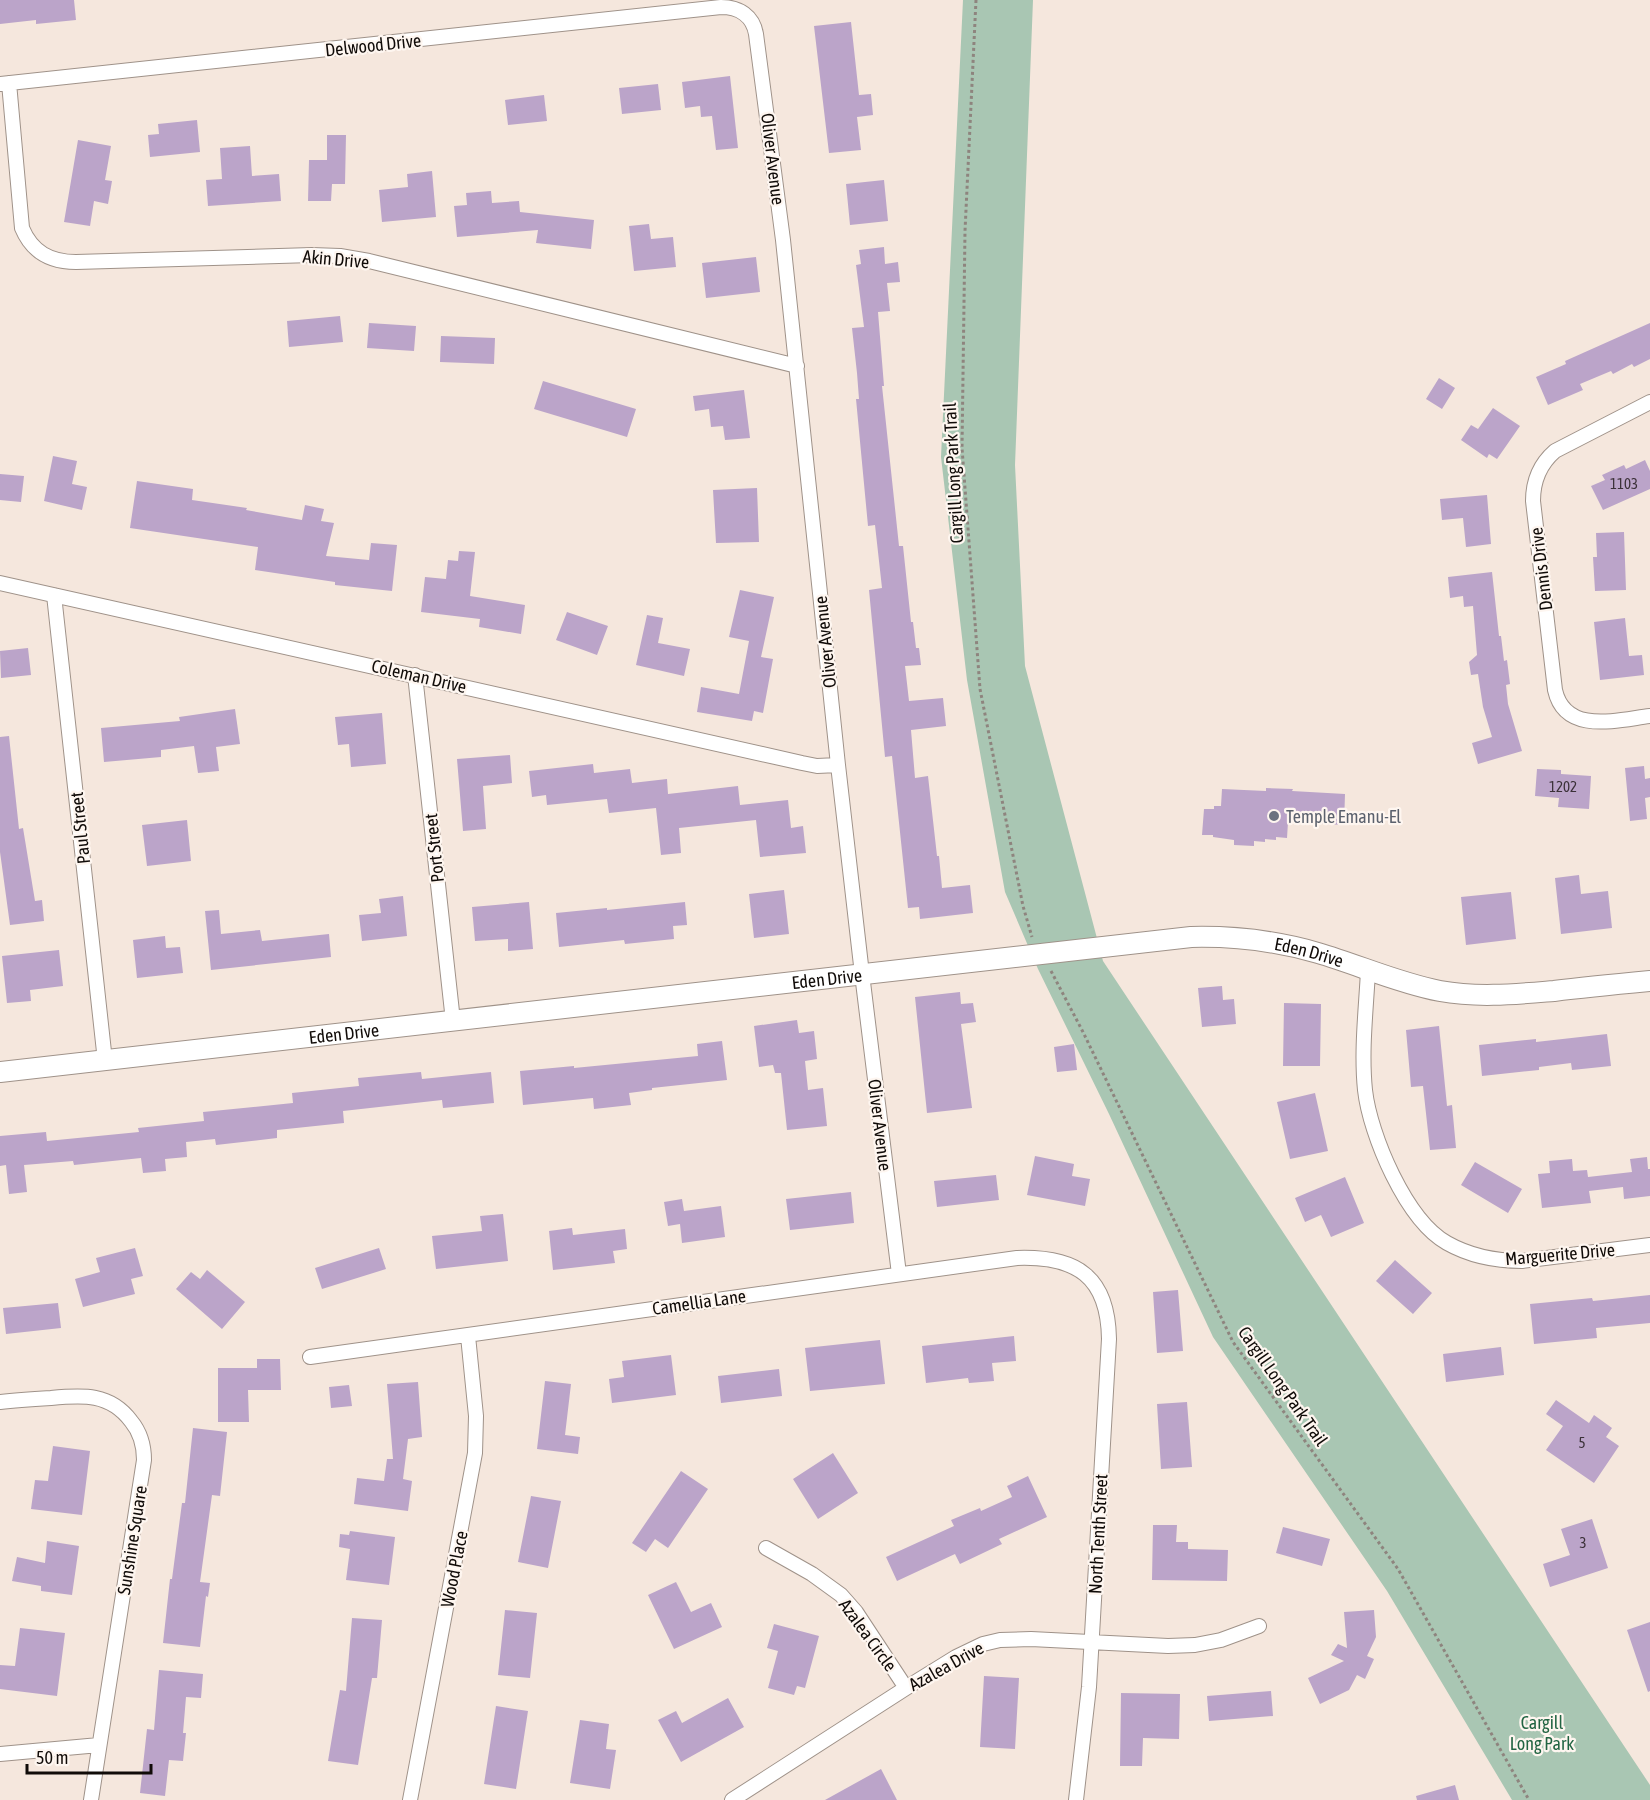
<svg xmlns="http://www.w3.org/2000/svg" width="1650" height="1800" font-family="'Asap Condensed',sans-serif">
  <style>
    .green { fill: #a9c6b3 }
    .building { fill: #bba4c9 }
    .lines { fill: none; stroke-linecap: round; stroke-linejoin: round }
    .street-casing { stroke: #9f9289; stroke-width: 16 }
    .secondary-casing { stroke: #9f9289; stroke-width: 22 }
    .path { stroke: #8e847e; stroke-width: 3; stroke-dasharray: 3 3; stroke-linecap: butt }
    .street { stroke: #fff; stroke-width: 14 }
    .secondary { stroke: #fff; stroke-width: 20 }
    .worship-dot { fill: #6b7280; stroke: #fef6f0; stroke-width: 2 }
    .labels { text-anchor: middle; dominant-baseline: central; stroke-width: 4.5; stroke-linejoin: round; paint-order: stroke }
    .number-label { font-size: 15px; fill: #3b3138 }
    .street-label { font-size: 18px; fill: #100b08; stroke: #fef6f0 }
    .worship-label { font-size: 18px; fill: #5b616d; stroke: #fef6f0; text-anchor: start }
    .park-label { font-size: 18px; fill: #216442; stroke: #fef6f0 }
  </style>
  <rect width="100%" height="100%" fill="#f5e7dd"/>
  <path class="green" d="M963 0H1033L1015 465 1025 666 1103 961 1650 1785V1800H1512L1387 1591 1213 1337 1109 1114 1038 969 1005 892 967 680 941 457Z"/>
  <path class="building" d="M0 0H74L76 20 36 24V20L0 24Z
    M851 22 859 95 871 94 873 115 857 117 861 150 829 153 814 26Z
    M730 76 738 148 716 150 712 116 701 117 700 106 685 108 682 82Z
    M658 84 661 110 622 114 619 88Z
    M544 95 547 121 508 125 505 100Z
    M197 120 200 152 150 157 148 135 159 134 158 124Z
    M327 135H346L345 184H332L331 201H308L309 160H327Z
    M78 140 111 146 105 180 112 181 108 204 94 201 90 226 64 222Z
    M250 146 252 176 279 174 281 201 208 206 206 180 222 179 220 148Z
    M432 171 436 217 382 222 379 190 408 187 407 174Z
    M884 180 888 221 850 225 846 184Z
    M491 191 492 203 519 201 520 212 594 220 591 249 536 243 538 230 457 237 454 206 467 205 466 193Z
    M649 224 651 239 673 237 676 267 634 271 629 226Z
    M884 247 885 264 898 262 900 282 887 283 890 311 878 312 884 386H882L899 546H903L911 622H913L916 648H919L921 665 905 666 909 701 943 698 946 726 911 730 915 778 928 776 937 856H939L942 888 970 885 973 913 920 919 919 907 908 908 892 756 885 757 869 590 882 588 875 525 868 526 856 399H859L857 373 852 328 864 327 856 265 861 264 859 250Z
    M756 257 760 292 706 298 702 263Z
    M340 316 343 342 289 347 287 321Z
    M369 323 416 326 414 351 367 348Z
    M1650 323V359L1634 367 1632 364 1613 374 1611 371 1580 384 1583 390 1548 405 1536 377 1566 364 1565 361Z
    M441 336 495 338 494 364 440 362Z
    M1439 378 1455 388 1442 409 1426 399Z
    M543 381 636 409 627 437 534 409Z
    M744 390 750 438 725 440 723 426 711 427 709 409 695 411 693 396Z
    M1493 408 1520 426 1497 459 1489 454 1487 458 1461 440 1471 425 1478 429Z
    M53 456 77 461 72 484 87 487 82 510 44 501Z
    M1645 460 1650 471V489L1603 510 1591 486 1605 480 1602 475 1624 465 1626 469Z
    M0 474 24 476 21 502 0 500Z
    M137 481 193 489 192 500 247 508 246 510 302 520 305 505 324 509 321 521 334 523 326 556 369 560 371 543 397 545 392 591 335 585V582L255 570 258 547 130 528Z
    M757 488 759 542 716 543 713 490Z
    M1487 495 1491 544 1466 547 1463 518 1442 520 1440 499Z
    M1624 532 1626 590 1595 591 1593 557H1597L1596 533Z
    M459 551 475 552 470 596 525 605 521 634 479 627 480 619 421 612 425 577 446 579 448 560 458 561Z
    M1492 572 1499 636H1501L1504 661 1507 660 1510 684 1506 685 1508 704 1522 751 1478 764 1472 743 1492 737 1483 707 1478 674 1471 675 1469 662 1477 655 1473 606 1464 607 1463 596 1450 598 1448 577Z
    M740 590 774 597 761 657 773 659 763 713 754 711 752 721 697 712 701 687 739 694 749 641 729 637Z
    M567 612 608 626 597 655 556 640Z
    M647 615 663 618 658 643 690 649 684 676 636 665Z
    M1625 618 1629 656 1642 655 1644 675 1600 680 1594 622Z
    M28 648 31 675 1 678 0 651Z
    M235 709 240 744 216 747 219 771 198 773 194 746 161 750V757L104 762 101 728 180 721 179 717Z
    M382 713 386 764 351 767 349 744 338 745 335 717Z
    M9 736 19 829 23 828 35 901 42 900 44 921 10 925 0 852V737Z
    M510 755 512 783 483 786 486 829 463 831 457 759Z
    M593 764 594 773 630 769 632 783 667 779 668 794 738 786 740 805 788 800 791 828 803 826 806 853 760 857 756 820 679 828 681 853 661 855 656 808 609 813 607 799 547 805 546 795 532 797 529 771Z
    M1644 766 1645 779 1650 778V797L1645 798 1647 819 1630 821 1625 768Z
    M1537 769 1561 770V774L1591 776 1589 809 1558 807 1559 798 1535 796Z
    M1266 788 1293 789 1292 791 1345 794 1344 825 1288 822 1287 838 1276 837V840L1265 839V842L1254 841V846L1234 845V840L1213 837V835H1202L1204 809H1214V806H1221L1222 789 1266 791Z
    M187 820 191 861 147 866 142 825Z
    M1579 875 1581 894 1608 891 1612 928 1561 934 1555 878Z
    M784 890 789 934 754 938 749 894Z
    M1511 892 1516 939 1466 945 1461 897Z
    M403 896 407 936 362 941 359 915 381 913 379 899Z
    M529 902 533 949 508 951V939L475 941 472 907Z
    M685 902 687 925 673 926 674 939 625 944 624 940 559 947 556 913 607 908V910Z
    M219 910 221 934 260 930 262 941 329 934 331 957 211 970 205 911Z
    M165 936 166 948 180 947 183 973 137 978 133 940Z
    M59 950 63 986 30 990 31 1001 7 1003 2 956Z
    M1222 986 1223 1000 1234 999 1236 1024 1202 1027 1198 988Z
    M960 992 961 1004 973 1003 976 1022 961 1024 972 1108 927 1113 915 997Z
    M1284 1003 1321 1004 1320 1066H1283Z
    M797 1020 799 1033 814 1031 817 1059 805 1061 808 1090 823 1088 827 1126 787 1130 781 1073H775L773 1065 759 1067 754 1026Z
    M1439 1026 1447 1106 1452 1105 1456 1148 1430 1150 1423 1086 1411 1087 1406 1030Z
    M1607 1034 1611 1066 1572 1070 1571 1063 1539 1067V1070L1482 1076 1479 1045 1536 1039V1042Z
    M722 1041 727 1080 652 1088V1090L629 1093 631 1105 594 1109 593 1098 523 1105 520 1071 574 1066V1068L698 1056 697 1044Z
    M1074 1044 1077 1070 1057 1072 1054 1047Z
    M421 1072 422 1079 491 1072 494 1103 443 1108 442 1100 343 1111 344 1123 277 1130V1138L216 1145 215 1139 186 1142 187 1157 165 1159 166 1171 143 1173 141 1158 74 1165 73 1161 24 1165 27 1192 9 1194 6 1165 0 1166V1136L46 1132 47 1141 139 1132 138 1128 204 1121 203 1112 293 1103 292 1093 359 1086 358 1078Z
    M1315 1093 1328 1151 1290 1159 1277 1102Z
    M1035 1156 1074 1164 1072 1176 1090 1179 1085 1206 1027 1195Z
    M1647 1157 1648 1169H1650V1196L1624 1199 1623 1187 1589 1191 1591 1203 1542 1208 1538 1174 1550 1173 1549 1161 1572 1159 1573 1171 1587 1170 1588 1177 1632 1172 1630 1159Z
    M1475 1162 1522 1189 1508 1213 1461 1185Z
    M996 1175 999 1200 937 1207 934 1181Z
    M1345 1177 1364 1223 1331 1237 1321 1215 1305 1222 1295 1198Z
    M851 1192 854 1223 790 1230 786 1199Z
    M682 1199 684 1211 721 1206 725 1237 682 1243 680 1224 668 1226 664 1202Z
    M503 1214 508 1261 436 1269 432 1236 482 1231 480 1216Z
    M572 1228 573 1235 625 1229 627 1249 613 1251 615 1263 553 1270 549 1231Z
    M135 1248 143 1276 131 1279 135 1294 83 1307 75 1279 100 1272 96 1258Z
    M379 1248 386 1269 322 1289 315 1268Z
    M1395 1260 1432 1293 1413 1314 1376 1281Z
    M207 1270 245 1302 222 1329 176 1289 191 1272 200 1279Z
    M1178 1290 1183 1351 1157 1353 1153 1292Z
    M1650 1295V1323L1596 1328 1597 1338 1534 1344 1530 1304 1592 1298 1593 1301Z
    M58 1303 61 1328 6 1334 3 1308Z
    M1014 1336 1016 1361 992 1363 994 1381 969 1383 968 1378 926 1383 922 1346Z
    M880 1340 885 1384 810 1391 805 1348Z
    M1501 1347 1504 1375 1446 1382 1443 1354Z
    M671 1355 676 1395 612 1403 609 1379 624 1377 622 1361Z
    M257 1359H280L281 1390H248L249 1422H218V1368H257Z
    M779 1369 782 1396 721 1403 718 1376Z
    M545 1381 571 1384 565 1435 580 1437 578 1454 537 1449Z
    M418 1382 422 1437 408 1439 403 1479 412 1481 408 1511 354 1504 357 1478 384 1481 387 1459H393L387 1384Z
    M349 1385 352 1406 331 1408 329 1387Z
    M1556 1400 1589 1423 1594 1415 1612 1428 1606 1437 1619 1446 1594 1483 1546 1450 1563 1426 1546 1414Z
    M1187 1402 1192 1467 1161 1469 1157 1404Z
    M193 1428 227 1432 220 1496 212 1495 200 1582 210 1583 208 1597 206 1596 200 1647 163 1643 170 1579H172L182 1503H185Z
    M53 1446 90 1451 82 1515 31 1509 35 1480 48 1481Z
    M833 1453 858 1493 818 1519 793 1479Z
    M681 1471 708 1489 668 1548 655 1539 646 1552 632 1543Z
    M1028 1476 1047 1517 999 1539 1002 1544 960 1564 955 1554 897 1581 886 1557 954 1526 951 1520 980 1508 981 1511 1012 1497 1007 1486Z
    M531 1496 561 1501 548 1568 518 1562Z
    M1592 1519 1608 1568 1550 1587 1543 1564 1570 1555 1561 1529Z
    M1153 1525H1177L1176 1542H1188V1549L1228 1550 1227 1581 1152 1580Z
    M1283 1527 1330 1539 1322 1566 1276 1553Z
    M350 1531 395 1537 389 1585 346 1580 350 1549 339 1547 340 1534 349 1535Z
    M47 1541 79 1546 72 1595 41 1591V1586L12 1581 17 1557 45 1563Z
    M676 1582 691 1612 711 1603 722 1627 674 1649 648 1595Z
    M505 1610 537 1613 530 1678 498 1675Z
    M1374 1610 1376 1637 1367 1656 1374 1659 1365 1679 1357 1675 1349 1690 1320 1704 1308 1678 1344 1661 1331 1655 1338 1644 1347 1648 1344 1612Z
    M352 1618 382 1620 377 1678H372L358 1765 328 1761 340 1690 346 1691Z
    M1650 1622V1691L1648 1692 1627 1630Z
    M774 1624 819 1636 805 1688 797 1686 794 1695 768 1688 778 1651 767 1648Z
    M20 1628 65 1633 57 1696 0 1689V1665L15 1666Z
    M159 1670 203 1674 201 1698 186 1697 183 1733H186L183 1761 169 1760 165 1796 140 1793 147 1729 154 1730Z
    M984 1676 1019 1678 1015 1749 980 1747Z
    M1271 1691 1273 1716 1209 1721 1207 1696Z
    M1121 1693 1180 1694 1179 1739 1143 1738 1142 1766H1120Z
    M728 1698 744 1727 681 1762 658 1720 676 1711 682 1723Z
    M496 1706 528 1711 516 1789 484 1784Z
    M580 1720 609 1724 606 1749 616 1750 610 1789 570 1783Z
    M881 1769 897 1800H825Z
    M1455 1785 1459 1800H1417L1416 1796Z"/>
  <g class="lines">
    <g class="street-casing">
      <path id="street" d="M9 83 22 228C32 252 50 262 76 262L312 255 340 256 369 261 797 366
        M0 84 721 7C739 7 753 16 756 34L783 240 838 765 862 974 899 1274
        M1650 402 1555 451C1540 464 1533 481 1533 501L1555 690C1565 735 1617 720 1650 716
        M0 583 802 763 817 766 838 765
        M54 595 105 1061
        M415 675 453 1021
        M1368 971C1366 1010 1361 1051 1365 1090 1370 1135 1406 1220 1447 1243 1470 1256 1495 1261 1522 1261L1650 1245
        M310 1357 1017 1258C1076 1256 1108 1276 1109 1339L1089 1687 1076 1800
        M0 1402C17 1400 34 1399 51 1398 83 1395 110 1393 131 1421 141 1433 144 1445 144 1460L91 1800
        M766 1548 812 1574 841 1595 856 1612 906 1688
        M0 1754 99 1745
        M410 1800 475 1453 476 1416 468 1336
        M732 1800 906 1688 956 1657 983 1644 1000 1640 1031 1639 1168 1646 1195 1645 1221 1640 1259 1626"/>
    </g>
    <g class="secondary-casing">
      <g id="secondary">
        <path id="s1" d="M0 1072 1191 937C1234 936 1277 941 1318 953 1359 965 1398 983 1440 991 1478 998 1517 994 1554 991 1586 987 1618 984 1650 981"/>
      </g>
    </g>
    <path class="path" d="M976 0 965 231 962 448 980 689 1023 906 1032 937
      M1051 971 1083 1032 1233 1342 1398 1569 1529 1800"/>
    <use href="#street" class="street"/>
    <use href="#secondary" class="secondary"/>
  </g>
  <circle class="worship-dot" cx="1274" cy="816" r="6"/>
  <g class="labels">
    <g class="number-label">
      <text x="1624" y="483">1103</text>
      <text x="1563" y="786">1202</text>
      <text x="1582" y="1442">5</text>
      <text x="1583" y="1542">3</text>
    </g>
    <g class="street-label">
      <text transform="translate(373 45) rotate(-6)">Delwood Drive</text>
      <text transform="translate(773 159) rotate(83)">Oliver Avenue</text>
      <text transform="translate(336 259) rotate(5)">Akin Drive</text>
      <text transform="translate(953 473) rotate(-93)">Cargill Long Park Trail</text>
      <text transform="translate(1541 569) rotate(-97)">Dennis Drive</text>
      <text transform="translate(825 642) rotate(-96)">Oliver Avenue</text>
      <text transform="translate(419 676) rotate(13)">Coleman Drive</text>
      <text transform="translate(80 828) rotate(-96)">Paul Street</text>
      <text transform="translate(434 848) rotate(-96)">Port Street</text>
      <text stroke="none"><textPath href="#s1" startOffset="1318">Eden Drive</textPath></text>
      <text stroke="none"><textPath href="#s1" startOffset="832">Eden Drive</textPath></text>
      <text stroke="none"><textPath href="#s1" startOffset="346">Eden Drive</textPath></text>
      <text transform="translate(880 1125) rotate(83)">Oliver Avenue</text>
      <text transform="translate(1560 1254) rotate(-5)">Marguerite Drive</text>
      <text transform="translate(699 1302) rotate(-8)">Camellia Lane</text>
      <text transform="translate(1283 1386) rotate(55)">Cargill Long Park Trail</text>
      <text transform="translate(1098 1534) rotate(-87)">North Tenth Street</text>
      <text transform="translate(132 1540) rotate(-81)">Sunshine Square</text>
      <text transform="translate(454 1569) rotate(-79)">Wood Place</text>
      <text transform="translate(868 1635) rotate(54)">Azalea Circle</text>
      <text transform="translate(946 1666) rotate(-29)">Azalea Drive</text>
    </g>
    <g class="worship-label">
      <text x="1286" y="816">Temple Emanu-El</text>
    </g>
    <g class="park-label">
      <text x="1542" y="1722">Cargill<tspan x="1542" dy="21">Long Park</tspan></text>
    </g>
  </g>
  <path d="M27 1764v9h124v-9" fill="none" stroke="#100b08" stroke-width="3"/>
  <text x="36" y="1764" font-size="18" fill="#100b08" stroke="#fef6f0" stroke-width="4.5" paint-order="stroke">50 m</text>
</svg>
